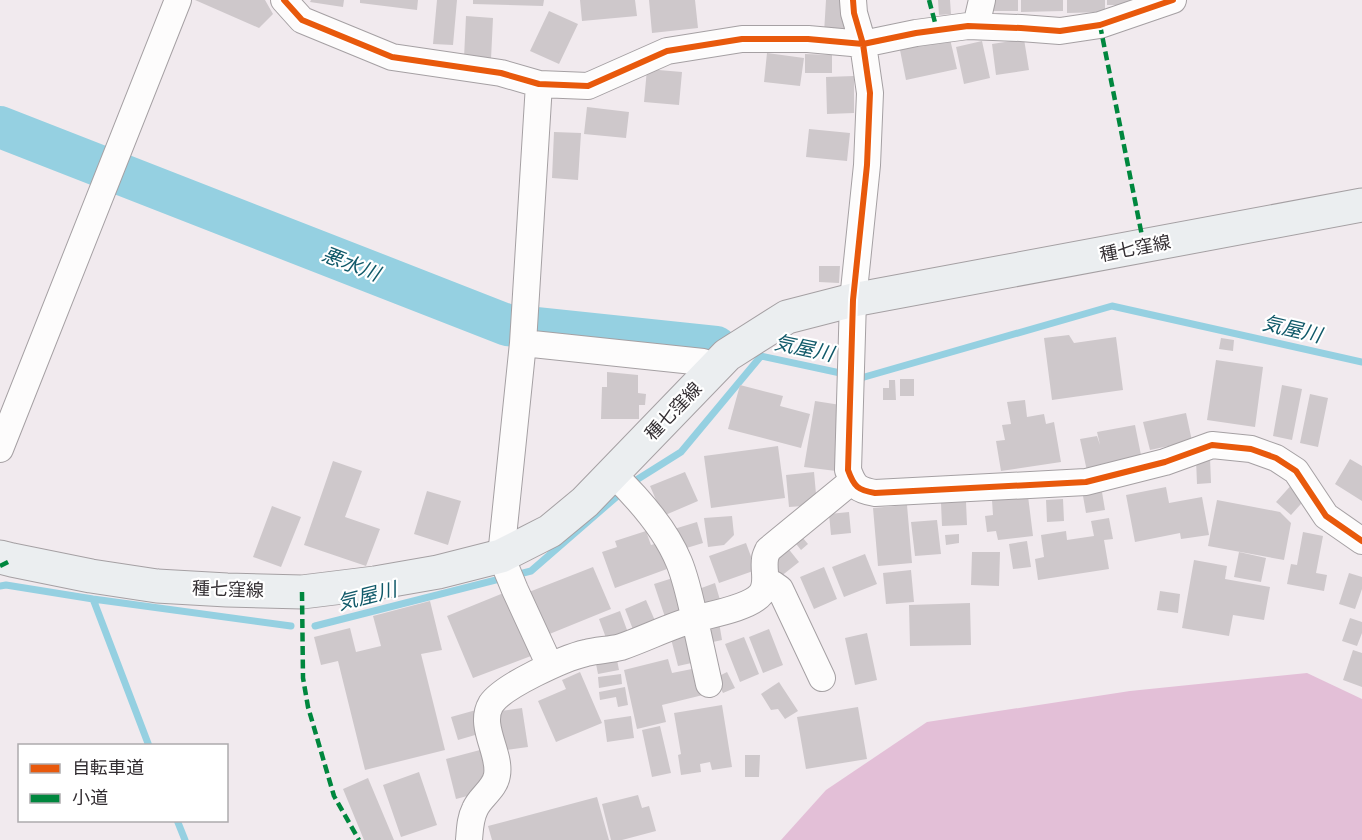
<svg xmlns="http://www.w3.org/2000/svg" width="1362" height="840" font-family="'Roboto Condensed','Noto Sans JP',sans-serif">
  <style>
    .forest { fill: #e3bfd7 }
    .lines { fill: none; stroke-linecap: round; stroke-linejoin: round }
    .stream { stroke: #95d0e1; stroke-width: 7 }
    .river { stroke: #95d0e1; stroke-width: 42 }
    .building { fill: #cec8cb }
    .minor-casing { stroke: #a5a0a3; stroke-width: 28 }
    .secondary-casing { stroke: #a5a0a3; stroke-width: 35 }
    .minor { stroke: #fdfcfc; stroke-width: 26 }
    .secondary { stroke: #ebeef0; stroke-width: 33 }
    .quiet { stroke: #00873e; stroke-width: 4.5; stroke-dasharray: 9 4.5; stroke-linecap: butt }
    .cycleway-casing { stroke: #fff; stroke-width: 10 }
    .cycleway { stroke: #e8590c; stroke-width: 6 }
    .labels { text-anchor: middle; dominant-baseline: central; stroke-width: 4.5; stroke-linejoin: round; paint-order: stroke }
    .street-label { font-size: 18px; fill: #332e32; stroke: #fff }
    .water-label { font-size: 20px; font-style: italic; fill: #105969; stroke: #fff }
  </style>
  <rect width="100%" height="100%" fill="#f1eaee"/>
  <path class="forest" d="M1307 673 1362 699V840H781L826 790 927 722 1130 691Z"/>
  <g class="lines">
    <path class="stream" d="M856 377 861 378 1112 306 1362 362
      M630 484 681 452 761 356 845 374
      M0 586 6 585 93 599 291 626
      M93 599 149 746
      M315 626 531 571 622 492
      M177 820 185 840"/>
    <path class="river" d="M0 127 507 325 716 347"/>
  </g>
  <path class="building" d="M195 0H265L273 14 259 28Z
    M311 0H344L343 7 310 2Z
    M360 0H418L417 10 360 3Z
    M437 0H457L453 45 433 44Z
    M473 0H544L543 6 473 4Z
    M580 0H635L637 16 582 21Z
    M649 0H695L698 28 652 33Z
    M826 0H848L846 34 824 33Z
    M938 0H950L951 14 939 15Z
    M992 0H1018V11H992Z
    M1021 0H1063V11L1021 12Z
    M1067 0H1105V12L1067 13Z
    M1107 0H1135V5H1107Z
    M549 11 578 24 559 64 530 51Z
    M466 16 493 18 491 59 464 58Z
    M950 39 957 69 906 80 900 50Z
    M1024 39 1029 70 996 75 992 44Z
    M982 41 990 78 964 84 956 47Z
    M767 53 804 58 800 86 764 82Z
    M805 54 832 55V73H805Z
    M647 69 682 72 679 105 644 102Z
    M854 76V113L827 114 826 77Z
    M587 107 629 112 626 138 584 134Z
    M809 129 850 133 847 161 806 157Z
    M554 132 581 133 578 180 552 178Z
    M819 266H840L839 283 819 282Z
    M1069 335 1074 343 1116 337 1123 390 1052 400 1044 338Z
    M1221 338 1234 340 1233 351 1219 349Z
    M1216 360 1263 367 1255 427 1207 420Z
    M607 372 638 375V393L646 394 645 405H639V419H601L602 387H607Z
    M900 379H914V396H900Z
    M889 380H895L896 400H883V388H889Z
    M740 385 783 396 780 406 810 414 801 448 728 429Z
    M1282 385 1302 389 1292 440 1273 436Z
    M1310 394 1328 398 1318 447 1300 443Z
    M1025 400 1027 417 1044 414 1046 424 1054 422 1061 462 1001 471 996 441 1005 440 1002 425 1011 424 1007 402Z
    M815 401 847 406 836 471 804 467Z
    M1186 413 1192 441 1150 450 1143 422Z
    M1135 425 1143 465 1087 471 1080 439 1097 436 1100 445 1097 432Z
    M778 446 785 498 711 508 704 456Z
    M1210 458 1211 483 1197 484 1196 459Z
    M1350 459 1362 466V501L1335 484Z
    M333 461 362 471 345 517 380 529 366 566 304 545Z
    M685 472 698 501 663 516 650 486Z
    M814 472 817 505 789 507 786 475Z
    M1294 482 1309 495 1291 515 1276 502Z
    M1166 487 1169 503 1202 497 1209 535 1181 539 1180 533 1135 542 1126 495Z
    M427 491 461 501 448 545 414 534Z
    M1102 492 1105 510 1086 513 1083 496Z
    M1028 496 1033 536 998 540 996 531 987 532 985 516 993 515 992 500Z
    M1063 499 1064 521 1047 522 1046 500Z
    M1217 500 1280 512 1291 523 1284 560 1208 546Z
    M966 502 967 525 942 526 941 503Z
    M907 505 912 563 878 566 873 508Z
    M272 506 301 517 281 567 253 557Z
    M849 512 851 533 831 535 829 514Z
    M732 516 734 535 724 545 708 547 704 518Z
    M1109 518 1113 539 1104 540 1109 569 1038 580 1035 559 1044 557 1041 535 1066 531 1067 540 1094 536 1091 521Z
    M937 520 941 554 915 556 911 522Z
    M697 522 703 543 680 550 674 529Z
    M796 530 808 544 801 550 789 535Z
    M646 531 651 545 658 543 667 569 615 588 602 552 617 547 615 541Z
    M1303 532 1323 536 1316 573 1327 575 1324 591 1287 584 1291 564 1297 565Z
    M959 534V543L946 545 945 535Z
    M1027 541 1031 567 1013 569 1009 544Z
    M746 543 756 570 719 583 709 556Z
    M787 547 799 562 780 577 768 563Z
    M972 552H1000L999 586 971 585Z
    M1239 552 1266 558 1261 582 1234 577Z
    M865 554 877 584 844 597 832 567Z
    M1194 560 1227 566 1225 579 1270 587 1264 620 1233 615 1229 636 1182 628Z
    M593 567 611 609 547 635 529 592Z
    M824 567 837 599 814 609 800 577Z
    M911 570 914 602 886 604 883 573Z
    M1349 573 1362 577V589L1355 609 1339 604Z
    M676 577 688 616 667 623 654 584Z
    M715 583 720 600 702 606 696 590Z
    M1160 591 1180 594 1178 613 1157 610Z
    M506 592 531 656 473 678 447 616Z
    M646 600 656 623 634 632 625 609Z
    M430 601 442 650 421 654 445 750 365 770 338 661 321 665 314 637 350 628 356 652 381 646 373 616Z
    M970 603 971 645 910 646 909 605Z
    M620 611 630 638 609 646 599 619Z
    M718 616 722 640 704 644 699 620Z
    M1350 618 1362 622V633L1357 646 1342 641Z
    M687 626 696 662 678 666 669 631Z
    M769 629 783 665 763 673 749 637Z
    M867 633 877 680 855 685 845 638Z
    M744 637 759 674 740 682 725 644Z
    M1353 650 1362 653V687L1343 680Z
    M616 655 619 670 598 674 595 659Z
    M668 659 672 673 697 668 703 695 662 705 666 722 637 729 624 670Z
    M580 672 602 723 556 742 538 701 566 689 562 680Z
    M727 672 735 688 723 693 715 678Z
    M621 674 622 684 599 688 598 677Z
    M779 682 798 711 785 719 778 709 771 710 761 694Z
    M625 687 628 705 618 707 616 697 600 700 599 692Z
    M722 705 732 767 712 770 710 762 700 764 701 772 681 775 678 755 681 754 674 713Z
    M858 707 867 759 806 769 797 717Z
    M522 708 528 747 499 751 493 712Z
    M476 710 482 733 458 740 451 717Z
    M631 716 634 738 607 742 604 720Z
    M660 726 671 773 652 777 642 730Z
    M480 750 487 779 475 794 456 799 446 759Z
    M745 755H760L759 777H745Z
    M419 772 437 825 401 837 383 785Z
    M368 778 394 840H364L343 789Z
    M638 795 642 808 649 806 656 831 622 840H611L602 804Z
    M597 797 609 840H492L488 826Z"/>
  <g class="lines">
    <g class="minor-casing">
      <path id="minor" d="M284 0 302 20 392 57 501 73 539 84 588 86 667 51 742 39H808L863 44 916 33 968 26 1021 28 1060 31 1100 25 1173 0
        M853 0 854 13 863 44 870 93 867 165 853 300 848 470C854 487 858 490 875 493L1086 482 1165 462 1212 445 1251 449 1276 458 1296 471 1326 516 1362 541
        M976 26 982 0
        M539 84 523 343 501 556 515 590 550 666
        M523 343 703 362 714 369
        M0 449 178 0
        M613 474C639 499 665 528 679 562 686 579 690 598 694 616 699 638 704 661 709 684
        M766 583 773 584 780 589 822 678
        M469 840C470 829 470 819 475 809 480 797 495 789 497 775 501 753 478 726 491 704 503 686 564 658 586 653 597 650 610 650 621 647 647 638 672 625 698 618 714 614 751 607 761 594 769 583 763 571 765 559 765 556 767 553 768 550L852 481"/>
    </g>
    <g class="secondary-casing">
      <path id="secondary" d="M0 557 12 560 91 576 157 586 227 590 302 592 375 583 438 572 501 556 550 531 585 502 727 355 787 317 853 300 1362 205"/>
    </g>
    <use href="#minor" class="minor"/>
    <use href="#secondary" class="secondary"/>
    <path class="quiet" d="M929 0 937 30
      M1100 25 1144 246
      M0 566 12 560
      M302 592 303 678 308 707 334 796 359 840"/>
    <g class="cycleway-casing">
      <path id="cycleway" d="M284 0 302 20 392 57 501 73 539 84 588 86 667 51 742 39H808L863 44 916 33 968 26 1021 28 1060 31 1100 25 1173 0
        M853 0 854 13 863 44 870 93 867 165 853 300 848 470C854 487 858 490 875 493L1086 482 1165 462 1212 445 1251 449 1276 458 1296 471 1326 516 1362 541"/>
    </g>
    <use href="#cycleway" class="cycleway"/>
  </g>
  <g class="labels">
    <g class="street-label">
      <text transform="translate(1135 248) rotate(-11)">種七窪線</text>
      <text transform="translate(673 411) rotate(-46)">種七窪線</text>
      <text transform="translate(228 589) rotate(2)">種七窪線</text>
    </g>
    <g class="water-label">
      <text transform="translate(351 264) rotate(21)">悪水川</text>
      <text transform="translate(1292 329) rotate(13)">気屋川</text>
      <text transform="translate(804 348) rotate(12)">気屋川</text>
      <text transform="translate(367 596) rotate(-14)">気屋川</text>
    </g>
  </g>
  <rect x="18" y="744" width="210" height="78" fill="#ffffff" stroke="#adabad" stroke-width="1.5"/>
  <rect x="30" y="764" width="30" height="9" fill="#e8590c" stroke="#adabad" stroke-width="1.5"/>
  <text x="72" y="774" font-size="18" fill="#332e32">自転車道</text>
  <rect x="30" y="794" width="30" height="9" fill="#00873e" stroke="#adabad" stroke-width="1.5"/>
  <text x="72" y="804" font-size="18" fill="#332e32">小道</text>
</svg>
